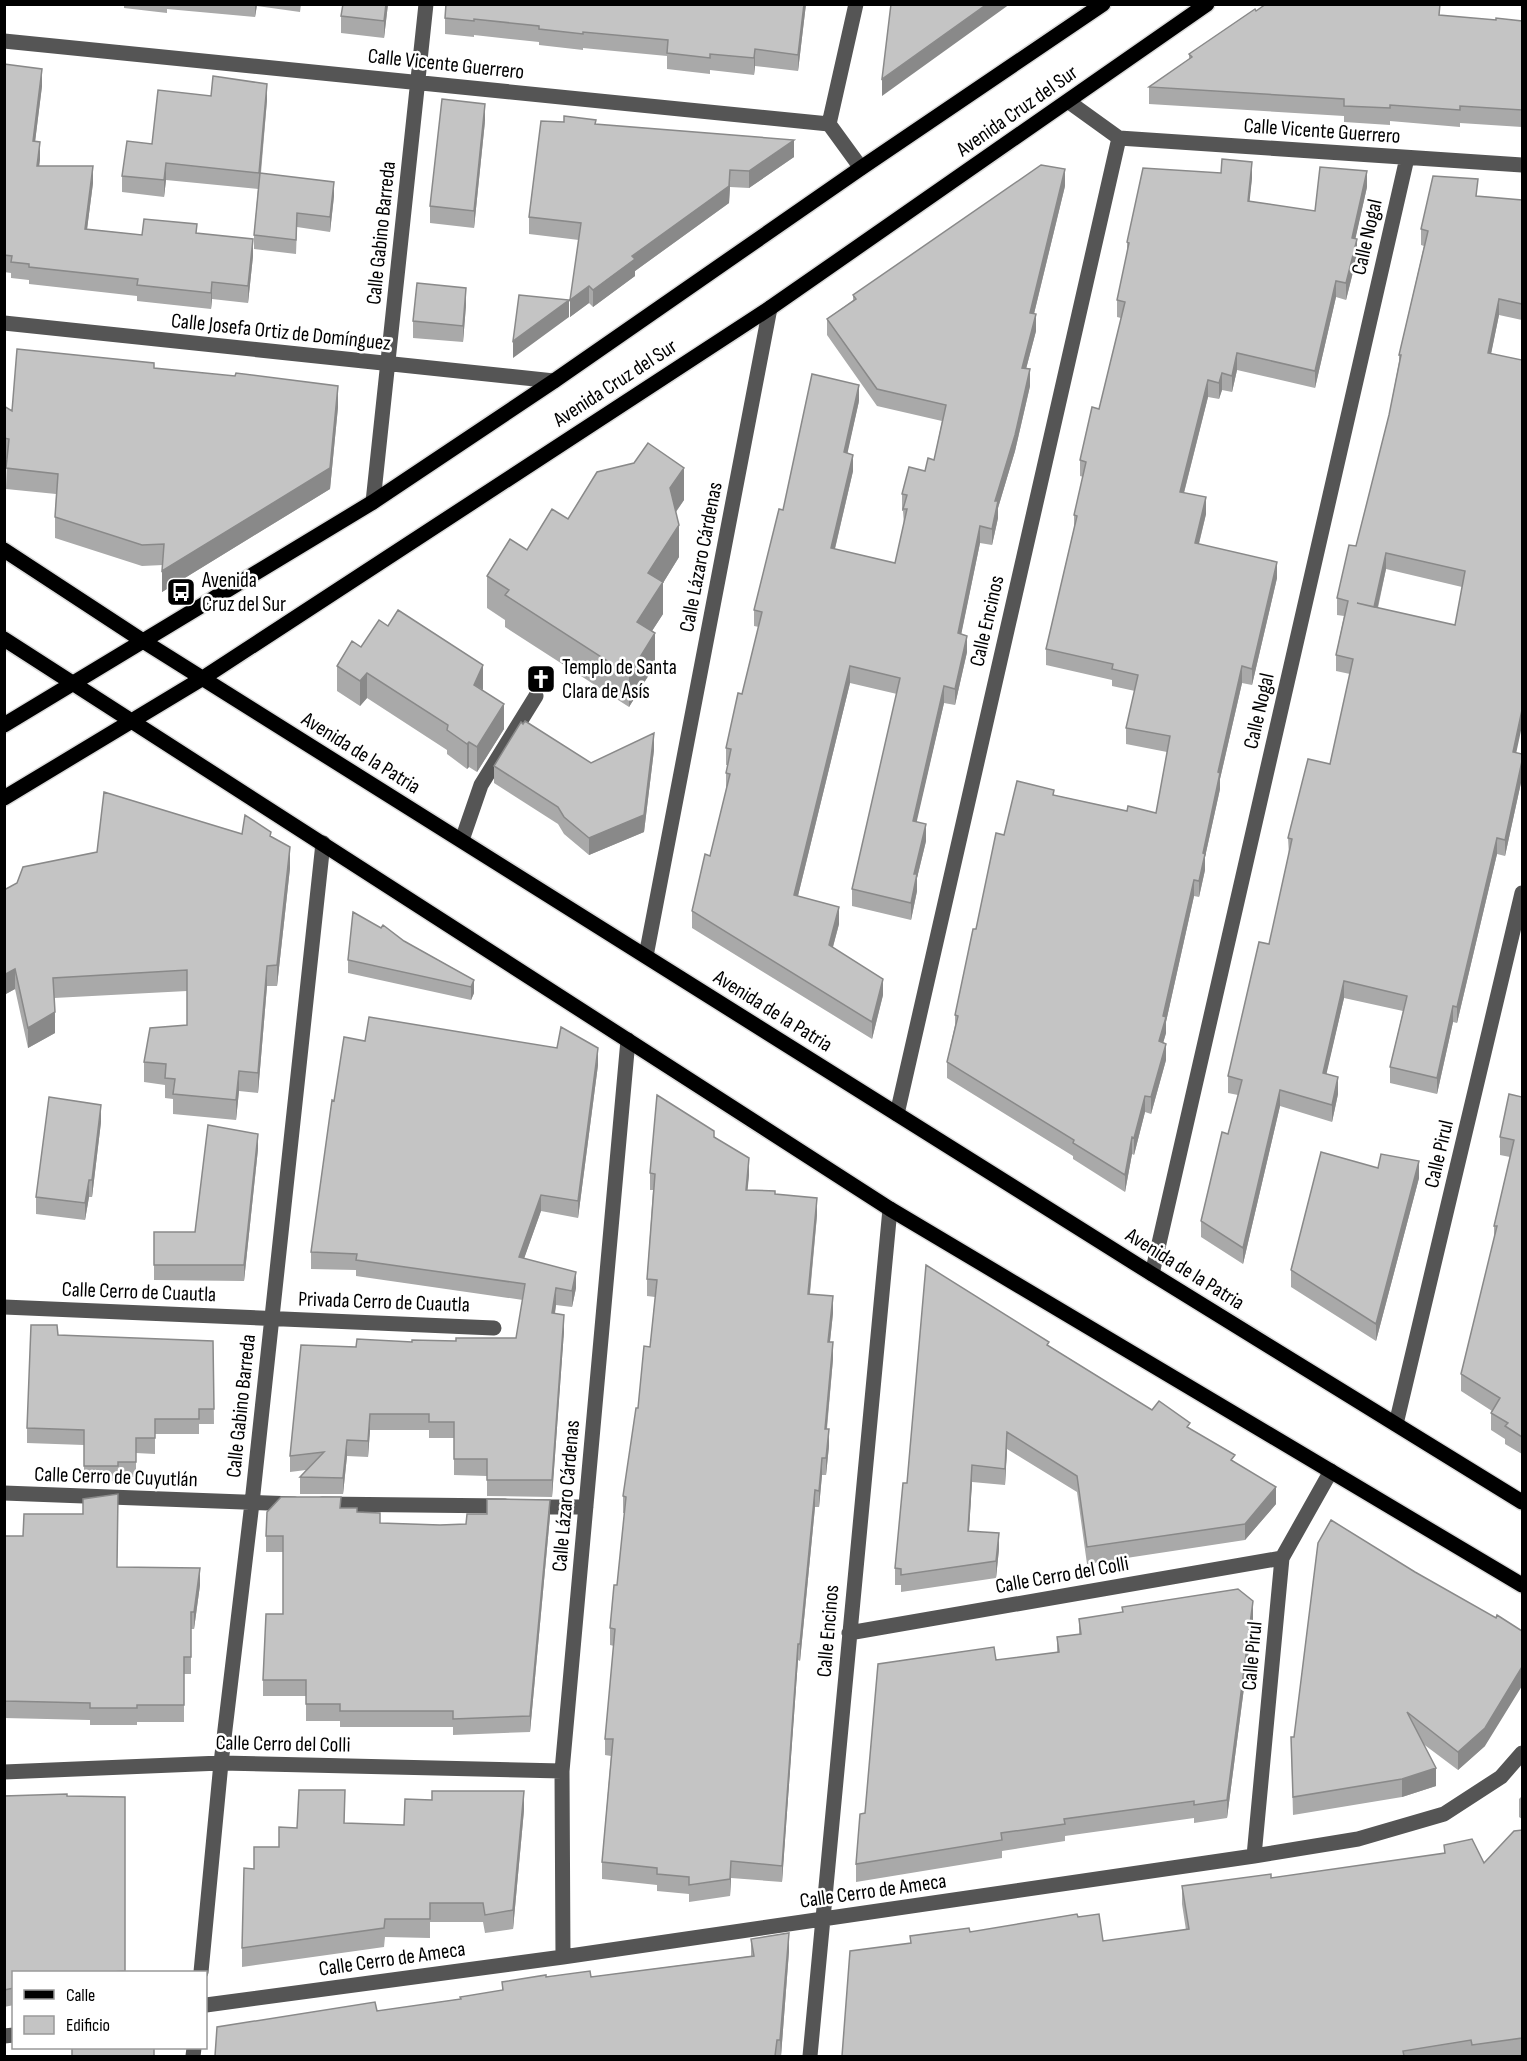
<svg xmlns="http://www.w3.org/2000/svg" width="1527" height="2061" font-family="'Sofia Sans Condensed',sans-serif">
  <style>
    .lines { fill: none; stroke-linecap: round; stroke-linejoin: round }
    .major-casing { stroke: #dbdbdb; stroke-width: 18 }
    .minor { stroke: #555; stroke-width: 15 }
    .major { stroke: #000; stroke-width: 15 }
    .wall { fill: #a9a9a9; fill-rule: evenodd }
    .shaded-wall { fill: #898989 }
    .building { fill: #c4c4c4; stroke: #898989; stroke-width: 1.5; fill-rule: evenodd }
    .labels { text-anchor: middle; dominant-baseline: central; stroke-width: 5; stroke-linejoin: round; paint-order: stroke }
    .street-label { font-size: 21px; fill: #000; stroke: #fff }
    .poi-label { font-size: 21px; fill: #000; stroke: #fff; text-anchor: start }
  </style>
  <rect width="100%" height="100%" fill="#fff"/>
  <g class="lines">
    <g class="major-casing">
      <path id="major" d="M4 550 143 641 1152 1274 1522 1502
        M4 639 890 1209 1522 1585
        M4 725 373 502 554 381 861 168 1103 4
        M4 798 203 678 770 308 1207 4"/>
    </g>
    <path class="minor" d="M4 41 829 124 861 168
      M1069 102 1119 138
      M829 124 856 4
      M1119 138 1522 165
      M4 323 554 381
      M373 502 426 4
      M462 840 481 785 536 696
      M646 956 770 308
      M897 1114 1119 138
      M1152 1274 1407 158
      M4 1307 494 1328
      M1396 1424 1522 893
      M4 1493 295 1504
      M322 1504 505 1506
      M532 1507H586
      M849 1633 1282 1558
      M4 1772 221 1763 562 1771
      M1254 1856 1282 1558 1331 1471
      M563 1957 562 1771 628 1040
      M201 1972 221 1763 252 1503 323 843
      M206 2005 563 1957 1254 1856 1358 1839 1444 1814 1501 1777 1522 1753
      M4 2036 14 2035
      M193 2056 194 2048
      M810 2056 890 1209"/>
    <use href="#major" class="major"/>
  </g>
  <path class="wall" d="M124 4H301L300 12 257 6 255 17 167 9V13L124 8Z
    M343 4H388L384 38 341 33V16Z
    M446 4H806L798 71 755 66 754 75 710 70V74L667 69V56L583 48V50L539 45V42L474 35V37L445 34V18Z
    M1256 11 1440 16 1496 20 1522 21V127L1460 123V127L1390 121V125L1344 122V116L1149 104V87L1189 59V54Z
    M4 64 42 86 35 142 40 159 39 166 93 183 87 229 142 235 197 233 253 256 248 303 212 299 211 309 137 301V296L29 284V280L11 278V273L4 272Z
    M267 100 261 173 334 196 330 232 297 227 296 254 254 249V235L258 189 166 180 164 197 122 192V176L152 144Z
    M485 121 474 228 430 223V206Z
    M596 124 794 157 749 188 730 187 729 203 635 271V276L593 307 589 303 570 317 579 240 529 234V217Z
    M1252 178 1249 201 1315 211 1367 187 1355 239 1357 256 1346 300 1336 297 1315 388 1237 370 1232 392 1222 390 1219 399 1208 397 1184 493 1206 514 1199 544 1277 578 1252 685 1242 683 1220 779V789L1205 857V870L1199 897 1194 896 1166 1022V1033L1163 1043 1166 1060 1151 1114 1145 1112 1134 1155 1132 1154 1125 1192 1073 1159V1156L947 1078V1062L955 1025V1015L976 929 1004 835 1054 795 1127 811 1156 813 1167 752 1126 744V728L1135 691 1112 686V680L1046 665V649L1074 528V515L1083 477 1080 476V460L1099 409 1121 318 1117 317V300L1127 256V242Z
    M1065 186 1034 314 1036 331 1026 369 1030 386 1015 451 998 508V518L992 545 980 543 961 634 967 652 955 705 944 703 916 822 926 841 917 878V891L911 920 852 906V889L897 694 850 683 798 896 839 924 833 947 883 995 872 1039 692 928V911L710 856 726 790V773L728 765H726V748L742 694 759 627 754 626V610L783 510 859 401 847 453 853 471 835 549 895 563 904 525 903 511H902V494L925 471 934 460 942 421 877 406 827 335V319L853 300V295Z
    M1478 196 1522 200V320L1499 315 1491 353 1516 753 1522 754V778L1505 856 1497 854 1457 1023 1453 1022 1437 1094 1390 1083V1067L1403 1011 1344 998 1326 1074 1338 1094 1332 1122 1280 1106 1243 1264 1201 1237V1221L1228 1134 1238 1095 1228 1093V1076L1269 944 1289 855 1288 838 1330 764 1350 674 1336 671V655L1344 616 1337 615V598L1356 546 1389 415 1399 362V355L1424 246 1421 245V229ZM1386 569 1462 587 1455 625 1378 608Z
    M466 305 463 342 413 338V321Z
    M154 368 338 407 330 489 162 592 163 565 142 566 55 538V517L56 494 6 489 7 459 4 458V406L12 411Z
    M684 500 676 512 679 557 663 583V614L652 631 655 665 629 707 505 627V620L487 608V576L527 550 568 519Z
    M361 647 483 691 504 729 477 772 469 767 467 769 447 754V750L367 698 360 706 337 691V666Z
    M654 750 644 832 589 855 564 834 558 824 494 783V766L591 763Z
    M242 834 271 837 290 868 277 986H267L258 1093 239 1091 236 1120 173 1114V1099L165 1098V1085L144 1082V1062L187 1025V991L54 998 55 1033 28 1048 15 989 4 995V890Z
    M404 941 474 980V993L471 1000 348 973V960Z
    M365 1041 598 1065 578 1218 541 1211 524 1258 576 1288 572 1307 556 1305 555 1314 564 1331 552 1497 487 1496V1476L454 1475V1438H429V1430H370L368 1457 347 1456 343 1494H300V1477L306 1470 290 1472V1456L356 1347 412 1342 456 1341 516 1338 523 1300 356 1276V1270L311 1269V1252L334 1101Z
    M1522 1097V1454L1505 1444V1439L1491 1430V1413L1492 1411 1461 1391V1374L1494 1240V1226L1510 1157 1500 1155V1137Z
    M101 1122 92 1197H89L85 1220 36 1214V1197Z
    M714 1137 749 1175 747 1190 775 1194 817 1215 810 1294 833 1313 830 1342 833 1359 827 1429 829 1446 826 1475H822L819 1507H815L800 1661 798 1660 782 1882 731 1878 730 1896 689 1902V1894L657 1891V1885L602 1879V1862L611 1756 605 1755V1739L614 1646 610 1645V1628L617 1585 625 1513H623V1496L650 1347 655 1297 647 1296V1279L653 1190H650V1173Z
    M258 1149 244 1281 154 1280V1232H195Z
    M1378 1168 1419 1178 1376 1341 1291 1287V1270Z
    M213 1341 214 1424H199V1434H155V1454L136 1453V1477H118V1481H84V1445L27 1443V1428Z
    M1049 1346 1152 1410 1190 1429 1235 1462 1276 1504 1245 1540 1087 1564 1077 1492 1007 1449 1005 1485 972 1482 969 1531 999 1549 996 1578 901 1592V1585H895V1568L907 1483Z
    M341 1508 357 1512 380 1523 440 1525 466 1524 550 1516 530 1732 453 1735V1727H340V1721H306V1696H263V1680L283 1614V1552H266V1536Z
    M4 1536 117 1567 200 1585 194 1629H191V1674H184V1722H137V1725H90V1720L4 1718Z
    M1318 1543 1485 1746 1458 1770 1422 1743 1436 1786 1402 1797 1293 1815 1291 1737H1294Z
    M1122 1607 1253 1619 1227 1818 1194 1823V1818L1065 1836V1841L1002 1851V1858L856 1882V1864L865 1813 1057 1652V1637L1079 1634V1619L1122 1613Z
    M4 1796 125 1797V1972H14V2005L4 2007Z
    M1522 1796V1819L1519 1817V1799Z
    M345 1809 344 1823 404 1825 524 1810 513 1929 485 1933 483 1922H430V1938L385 1937 384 1947 242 1967V1948L254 1869 279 1847 297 1828Z
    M1522 1830V2055L1515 2056H842L910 1943V1936L970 1932 1078 1917 1103 1941 1186 1930 1182 1904V1886L1271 1878 1444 1854V1845L1484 1863Z
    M751 1939 789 1951 781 2056H215L377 2011 460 1999 502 1990V1982L546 1977H591L751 1956Z"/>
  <path class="shaded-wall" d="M255 4H257L255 17Z
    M386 4H388L384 38V21Z
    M804 4H806L798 71V55Z
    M987 4H1010L882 96V79Z
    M755 49V66L754 75V58Z
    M42 69V86L33 158V141Z
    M267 84V100L259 189V173Z
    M485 104V121L474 228V211Z
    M794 140V157L749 188V171Z
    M40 142V159L37 183V166Z
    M1252 162V178L1248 217V201Z
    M166 163V180L164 197V180Z
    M93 166V183L85 245V229Z
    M1065 169V186L1030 330V313Z
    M730 170V187L729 203 635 271V276L593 307V290Z
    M1367 171V187L1352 254V238Z
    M334 182V196L330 232V217Z
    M253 239V256L248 303V286Z
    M1357 239V256L1346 300V283Z
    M1336 281V297L1315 388V371Z
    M212 282V299L211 309V293Z
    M589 286V303L570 317V300Z
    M466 288V305L463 342V326Z
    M1499 299V315L1488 369V353Z
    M569 300V317L513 358V341Z
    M1036 314V331L1022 384V368Z
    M1237 353V370L1232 392V376Z
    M1030 369V386L1015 451 998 508V518L992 545V529L995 501Z
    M1222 373V390L1219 399V383Z
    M1208 380V397L1180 508V492Z
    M859 385V401L844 469V452Z
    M338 386V407L330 489 162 592V571Z
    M853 455V471L831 565V548Z
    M684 468V500L670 520V488Z
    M1206 497V514L1195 559V543Z
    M679 525V557L663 583V614L637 654V622L648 573Z
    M980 526V543L958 650V633Z
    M1386 553V569L1374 623V607Z
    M1277 562V578L1252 685V669Z
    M655 633V665L629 707V675Z
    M967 636V652L955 705V689Z
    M483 665V690L474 685Z
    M850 666V683L794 912V895Z
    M1242 666V683L1220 779V789L1205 857V870L1199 897V881L1203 853 1218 772Z
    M367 673V698L360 706V681Z
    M944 686V703L913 838V821Z
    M504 704V729L477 772V747Z
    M1522 710V726L1513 768V752Z
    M654 733V750L644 832 589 855V838Z
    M469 742V767L467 769V744Z
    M1522 761V778L1505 856V840Z
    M926 824V841L917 878V891L911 920V903L914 874Z
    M1497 838V854L1457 1023V1007Z
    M290 847V868L277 986V965Z
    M1194 880V896L1166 1022V1033L1159 1057V1041L1163 1016Z
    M839 907V924L829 961V945Z
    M267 966V986L258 1093V1073Z
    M15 969V989L4 995V975Z
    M883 979V995L872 1039V1022Z
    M474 980V993L471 1000V987Z
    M1344 981V998L1323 1089V1073Z
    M1453 1006V1022L1437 1094V1078Z
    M55 1012V1033L28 1048V1028Z
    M1166 1044V1060L1151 1114V1097Z
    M598 1048V1065L578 1218V1201Z
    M239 1071V1091L236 1120V1100Z
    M1338 1077V1094L1332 1122V1105Z
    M1280 1090V1106L1243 1264V1248Z
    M1145 1096V1112L1134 1155V1138Z
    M101 1105V1122L92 1197V1180Z
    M258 1134V1149L244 1281V1265Z
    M1132 1137V1154L1125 1192V1175Z
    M749 1158V1175L746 1207V1190Z
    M1419 1161V1178L1376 1341V1324Z
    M89 1180V1197L85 1220V1203Z
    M541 1195V1211L519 1273V1257Z
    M817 1198V1215L808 1311V1294Z
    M576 1272V1288L572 1307V1291Z
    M556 1288V1305L552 1330V1313Z
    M833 1296V1313L828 1359V1342Z
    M564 1315V1331L552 1497V1480Z
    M833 1342V1359L825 1446V1429Z
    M370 1414V1430L368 1457V1441Z
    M829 1429V1446L826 1475V1458Z
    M1007 1432V1449L1005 1485V1469Z
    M347 1440V1456L343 1494V1478Z
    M822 1458V1475L819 1507V1491Z
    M972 1465V1482L968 1547V1531Z
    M1276 1487V1504L1245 1540V1524Z
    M815 1490V1507L800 1661V1644Z
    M550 1500V1516L530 1732V1716Z
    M999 1533V1549L996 1578V1561Z
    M200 1568V1585L194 1629V1612Z
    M1253 1601V1619L1227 1818V1800Z
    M798 1644V1660L782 1882V1866Z
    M1522 1667V1686L1485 1746 1458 1770V1752Z
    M1436 1768V1786L1402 1797V1779Z
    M524 1791V1810L513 1929V1910Z
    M731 1861V1878L730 1896V1879Z
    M789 1933V1951L781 2056 780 2040Z"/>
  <path class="building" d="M343 4H386L384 21 341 16Z
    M446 4H804L798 55 755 49 754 58 710 54V58L667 53 668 40 583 32V34L539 29V26L474 19V21L445 18Z
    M891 4H987L882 79Z
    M1266 4H1440L1439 15 1496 20V18L1522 21V110L1460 106V110L1390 105V108L1344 106V99L1149 87 1192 57 1189 54 1255 9 1256 11Z
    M4 64 42 69 33 141 40 142 37 166H93L85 229 142 235 144 219 197 224 196 233 253 239 248 286 212 282 211 293 137 285 138 279 29 267V264L11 262 12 256 4 255Z
    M213 76 267 84 259 173 166 163 164 180 122 176 127 141 152 144 158 90 211 96Z
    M442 99 485 104 474 211 430 206Z
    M564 116 596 120 595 124 794 140 749 171 730 170 729 186 632 256 635 259 593 290 589 286 570 300 581 223 529 217 541 121 564 122Z
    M1222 159 1252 162 1248 201 1315 211 1320 167 1367 171 1352 238 1357 239 1346 283 1336 281 1315 371 1237 353 1232 376 1222 373 1219 383 1208 380 1180 492 1206 497 1195 543 1277 562 1252 669 1242 666 1218 772 1220 773 1203 853 1205 854 1199 881 1194 880 1163 1016 1166 1017 1159 1041 1166 1044 1151 1097 1145 1096 1134 1138 1132 1137 1125 1175 1073 1143 1074 1140 947 1062 958 1016 955 1015 973 929H976L996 833 1004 835 1017 781 1054 790 1053 795 1127 811 1128 806 1156 813 1170 736 1126 728 1138 675 1112 669 1113 664 1046 649 1077 516 1074 515 1086 462 1080 460 1092 407 1099 409 1125 302 1117 300 1129 243 1127 242 1143 168 1221 173Z
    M1041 165 1065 169 1030 313 1036 314 1022 368 1030 369 1015 435 995 501H998L992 529 980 526 958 633 967 636 955 689 944 686 913 821 926 824 914 874H917L911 903 852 889 900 678 850 666 794 895 839 907 829 945 883 979 872 1022 692 911 705 854 710 856 730 774 726 773 731 749 726 748 738 693 742 694 762 612 754 610 779 509 783 510 812 374 859 385 844 452 853 455 831 548 895 563 907 509H903L907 495 902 494 909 467 925 471 928 458 934 460 946 405 877 389 827 319 856 299 853 295Z
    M260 173 334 182 330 217 297 213 296 240 254 235Z
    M1433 176 1478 179 1476 196 1522 200V304L1499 299 1488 353 1522 360V710L1513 752 1522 754V761L1505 840 1497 838 1457 1007 1453 1006 1437 1078 1390 1067 1407 996 1344 981 1323 1073 1338 1077 1332 1105 1280 1090 1243 1248 1201 1221 1222 1132 1228 1134 1242 1080 1228 1076 1259 942 1269 944 1292 839 1288 838 1308 759 1330 764 1353 659 1336 655 1348 601 1337 598 1349 545 1356 546 1389 415 1401 355H1399L1428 231 1421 229ZM1386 553 1465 571 1455 625 1357 603 1374 607Z
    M417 283 466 288 463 326 413 321Z
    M519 295 569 300 513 341Z
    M17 349 154 363V368L235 376 236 373 338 386 330 468 162 571 164 544 142 545 55 517 58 474 6 468 9 439 4 438V406L12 411Z
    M648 443 684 468 670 488 679 525 648 573 663 582 637 622 655 633 629 675 505 595 509 590 487 576 510 539 527 550 552 509 568 519 597 472 634 463Z
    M398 610 483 665 474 685 504 704 477 747 469 742 467 744 447 730 448 725 367 673 360 681 337 666 352 641 361 647 379 620 388 626Z
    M525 721 591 763 654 733 644 815 589 838 564 817 558 807 494 766 521 722 523 724Z
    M104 792 242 834 245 815 271 832 270 836 290 847 277 965 267 966 258 1073 239 1071 236 1100 173 1094 175 1079 165 1078 166 1064 144 1062 150 1028 187 1025V970L53 978 55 1012 28 1028 15 969 4 975V890L17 883 23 867 97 852Z
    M353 912 381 928 383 925 404 941 474 980 471 987 348 960Z
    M369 1017 557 1048 561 1027 598 1048 578 1201 541 1195 519 1257 576 1272 572 1291 556 1288 552 1313 564 1315 552 1480H487V1459H454V1422H429V1414H370L368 1441 347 1440 343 1478 300 1477 324 1452 290 1456 301 1345 356 1347 357 1339 412 1342V1340L456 1341V1338H516L525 1284 356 1260 357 1254 311 1252 332 1100 334 1101 344 1037 365 1041Z
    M1509 1094 1522 1097V1437L1505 1426 1508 1423 1491 1413 1500 1398 1461 1374 1497 1226H1494L1514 1140 1500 1137Z
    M657 1095 714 1131V1137L749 1158 746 1190 775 1191V1194L817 1198 808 1294 833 1296 828 1342H833L825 1429H829L826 1458H822L819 1491 815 1490 800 1644H798L782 1866 731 1861 730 1879 689 1885V1877L657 1874V1868L602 1862 613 1739H605L615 1629 610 1628 614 1585H617L626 1497 623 1496 636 1408H638L644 1346 650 1347 657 1280 647 1279 655 1174 650 1173Z
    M49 1097 101 1105 92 1180H89L85 1203 36 1197Z
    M208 1125 258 1134 244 1265H154V1232H195Z
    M1321 1152 1378 1168 1381 1154 1419 1161 1376 1324 1291 1270Z
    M926 1265 1049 1342 1047 1345 1152 1410 1159 1401 1190 1423 1187 1427 1235 1455 1231 1460 1276 1487 1245 1524 1087 1547 1077 1476 1007 1432 1005 1469 972 1465 968 1531 999 1533 996 1561 901 1575V1569L895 1568 903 1483H907Z
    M31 1325H57L58 1335 213 1341 214 1409H199V1419H155V1438H136V1462H118V1466H84V1430L27 1428Z
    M118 1494 117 1567 200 1568 194 1612H191V1657H184V1705H137V1708H90V1703L4 1701V1536H23L24 1514H83V1499Z
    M281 1497H341L340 1508H357V1512L380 1513V1523L440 1525 466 1524 467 1514H487V1499L550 1500 530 1716 453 1719V1711H340V1704H306V1680H263L266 1614H283V1536H266L267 1512Z
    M1331 1520 1415 1572 1496 1618 1497 1615 1522 1631V1667L1485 1728 1458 1752 1407 1712 1436 1768 1402 1779 1293 1797 1291 1737H1294L1318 1543Z
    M1238 1589 1253 1601 1227 1800 1194 1805V1801L1064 1819 1065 1824 1001 1833 1002 1840 856 1864 860 1814 865 1813 878 1664 994 1647 996 1660 1059 1652 1057 1637 1081 1634 1079 1619 1123 1612 1122 1607Z
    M299 1790H345L344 1823 404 1825 405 1799 432 1800V1791H524L513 1910 485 1915 483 1903H430V1919H385L384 1928 242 1948 244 1868 254 1869V1847H279V1827L297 1828Z
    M67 1794V1796L125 1797V1971L113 1972H14V1988L4 1990V1796Z
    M1522 1830V2038L1472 2045 1471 2040 1403 2051 1404 2056H842L850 1951 911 1943 910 1936 969 1928 970 1932 1077 1914 1078 1917 1099 1914 1103 1941 1189 1929 1182 1886 1271 1874V1878L1445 1853 1444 1845 1472 1839 1484 1863 1514 1831Z
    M789 1933 780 2040H777L775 2056H215L217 2027 375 2002 377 2011 461 1999 460 1997 503 1990 502 1982 546 1975V1977L590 1971 591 1977 754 1956 751 1939Z
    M72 2048H154V2056H72Z"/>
  <defs>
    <g id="bus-square" transform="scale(1.5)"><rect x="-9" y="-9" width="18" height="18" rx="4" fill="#000" stroke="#fff"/><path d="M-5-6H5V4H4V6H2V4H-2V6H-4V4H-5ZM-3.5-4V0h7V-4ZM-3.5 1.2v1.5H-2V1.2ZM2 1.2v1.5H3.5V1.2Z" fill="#fff"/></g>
    <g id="church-square" transform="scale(1.5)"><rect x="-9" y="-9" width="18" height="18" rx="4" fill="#000" stroke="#fff"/><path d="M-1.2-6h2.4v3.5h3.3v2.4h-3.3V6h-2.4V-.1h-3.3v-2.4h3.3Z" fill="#fff"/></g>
  </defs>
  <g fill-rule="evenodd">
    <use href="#bus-square" x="181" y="592"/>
    <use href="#church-square" x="541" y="679"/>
  </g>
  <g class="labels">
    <g class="street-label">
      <text transform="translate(446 64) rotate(6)">Calle Vicente Guerrero</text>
      <text transform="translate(1017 111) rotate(-35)">Avenida Cruz del Sur</text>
      <text transform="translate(1322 131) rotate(4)">Calle Vicente Guerrero</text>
      <text transform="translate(381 233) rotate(-84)">Calle Gabino Barreda</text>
      <text transform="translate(1367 237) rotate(-77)">Calle Nogal</text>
      <text transform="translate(281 332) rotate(6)">Calle Josefa Ortiz de Domínguez</text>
      <text transform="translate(615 383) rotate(-33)">Avenida Cruz del Sur</text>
      <text transform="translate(701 557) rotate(-79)">Calle Lázaro Cárdenas</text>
      <text transform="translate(987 621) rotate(-77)">Calle Encinos</text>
      <text transform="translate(1259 711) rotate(-77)">Calle Nogal</text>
      <text transform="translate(361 753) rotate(32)">Avenida de la Patria</text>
      <text transform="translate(773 1011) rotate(32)">Avenida de la Patria</text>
      <text transform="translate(1439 1154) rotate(-77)">Calle Pirul</text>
      <text transform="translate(1185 1269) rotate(32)">Avenida de la Patria</text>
      <text transform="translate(139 1292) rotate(2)">Calle Cerro de Cuautla</text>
      <text transform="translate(384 1302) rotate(2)">Privada Cerro de Cuautla</text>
      <text transform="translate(241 1406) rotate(-84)">Calle Gabino Barreda</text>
      <text transform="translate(116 1477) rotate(2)">Calle Cerro de Cuyutlán</text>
      <text transform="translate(566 1496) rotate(-85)">Calle Lázaro Cárdenas</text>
      <text transform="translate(1062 1575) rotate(-10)">Calle Cerro del Colli</text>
      <text transform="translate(828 1631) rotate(-85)">Calle Encinos</text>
      <text transform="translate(1252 1656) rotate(-85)">Calle Pirul</text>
      <text transform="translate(283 1744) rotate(1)">Calle Cerro del Colli</text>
      <text transform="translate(873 1891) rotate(-8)">Calle Cerro de Ameca</text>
      <text transform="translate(392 1959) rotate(-8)">Calle Cerro de Ameca</text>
    </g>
    <g class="poi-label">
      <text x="202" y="580">Avenida<tspan x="202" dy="24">Cruz del Sur</tspan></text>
      <text x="562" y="667">Templo de Santa<tspan x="562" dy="24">Clara de Asís</tspan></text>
    </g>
  </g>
  <rect width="1527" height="2061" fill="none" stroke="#000000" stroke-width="12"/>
  <rect x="12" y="1971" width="195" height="78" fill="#ffffff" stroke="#999999" stroke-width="1.5"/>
  <rect x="24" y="1990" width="30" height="9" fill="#000000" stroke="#999999" stroke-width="1.5"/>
  <text x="66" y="2001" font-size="18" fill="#000000">Calle</text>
  <rect x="24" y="2016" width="30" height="18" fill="#c4c4c4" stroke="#999999" stroke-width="1.5"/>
  <text x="66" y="2031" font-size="18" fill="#000000">Edificio</text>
</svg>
